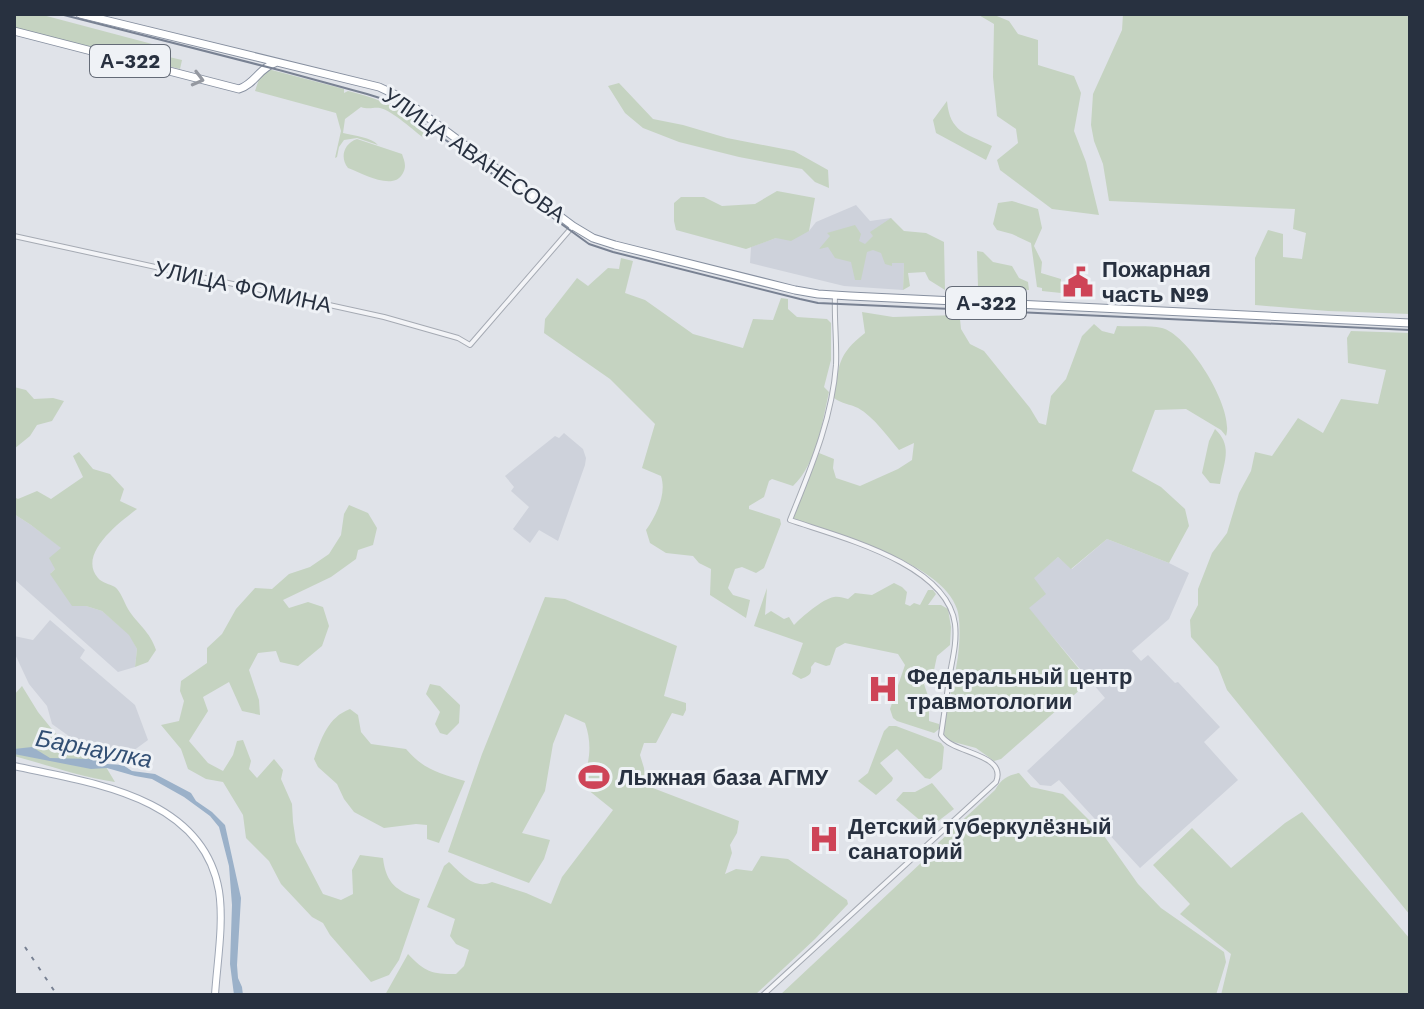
<svg xmlns="http://www.w3.org/2000/svg" width="1424" height="1009" font-family="'Work Sans',sans-serif">
  <style>
    .built { fill: #ced2db }
    .green { fill: #c5d3c1 }
    .water { fill: #9bb1c9 }
    .lines { fill: none; stroke-linecap: round; stroke-linejoin: round }
    .minor-casing { stroke: #a5aab3; stroke-width: 6 }
    .major-casing { stroke: #9fa7b5; stroke-width: 8 }
    .highway-casing { stroke: #8790a0; stroke-width: 9 }
    .minor { stroke: #f3f4f7; stroke-width: 4 }
    .major { stroke: #fff; stroke-width: 6 }
    .highway { stroke: #fff; stroke-width: 7 }
    .tram { stroke: #798293; stroke-width: 2 }
    .rail { stroke: #798293; stroke-width: 2; stroke-dasharray: 4 8; stroke-linecap: butt }
    .oneway { stroke: #9498a0 }
    .labels { text-anchor: middle; dominant-baseline: central; stroke-width: 6; stroke-linejoin: round; paint-order: stroke }
    .shield { fill: #eff2f6; stroke: #646b77; stroke-width: 2 }
    .shield-label { font-size: 20px; font-weight: bold; fill: #283140 }
    .street-label { font-size: 22px; fill: #283140; stroke: #eff2f6 }
    .poi-label { font-size: 22px; font-weight: bold; fill: #283140; stroke: #eff2f6; text-anchor: start }
    .water-label { font-size: 24px; font-style: italic; fill: #324f74; stroke: #eff2f6 }
  </style>
  <rect width="100%" height="100%" fill="#e0e3e9"/>
  <path class="built" d="M856 205 870 221 891 218 904 263 903 290 844 286 750 263 751 247 776 238 809 231 816 222Z
    M564 433 583 449 586 458 585 465 558 541 539 530 530 543 513 529 529 507 511 491 514 487 505 476 555 436 559 438Z
    M14 514 31 525 62 548 55 569 51 573 86 606 102 611 130 635 137 649 135 667 118 672 14 579Z
    M1107 539 1169 563 1189 573 1169 619 1132 651 1141 661 1148 655 1175 683 1178 682 1220 727 1204 742 1238 780 1140 868 1059 780 1051 786 1040 785 1027 771 1105 698 1028 608 1033 578 1058 557 1072 569Z
    M50 620 85 650 80 658 135 705 148 740 122 759 87 749 52 724 47 706 29 684 14 652V636L33 640Z"/>
  <path class="green" d="M14 14H39L171 49 169 57 182 60 180 69 14 28Z
    M977 14H992L1009 21 1018 34 1038 40V65L1074 76 1081 93 1074 131 1086 162 1099 215 1052 209 1000 170 997 160 1018 143 1016 129 997 116 993 77 994 24Z
    M1123 14H1410V314L1328 311 1255 305V258L1268 230 1283 234V257L1302 259 1306 233 1293 229 1295 209 1109 201 1103 164 1094 141 1091 125 1093 94 1122 30Z
    M268 69 344 89V93L348 91C372 97 393 104 414 119 421 125 429 128 431 137L425 139C414 131 393 111 380 108 373 107 369 110 361 107L345 119 343 133C355 136 371 137 378 145L357 138 344 140 339 147 337 157 335 158 341 131 336 113 255 91 260 76Z
    M619 83 653 119 683 125 727 138 794 151 828 170 829 188 815 182 802 169 739 157 679 142 643 128 625 113 608 86Z
    M947 101C950 133 966 133 992 146L986 160 936 133 933 120Z
    M357 139 402 154C404 160 407 166 403 173 394 192 362 173 348 168 340 158 343 144 357 139Z
    M777 191 815 198 809 231 791 241 776 238 746 249 676 230 674 221V203L681 197H704L722 206 755 204Z
    M1012 201 1038 209 1042 228 1034 246 1042 262 1041 273 1061 279V293L1042 291V288L1037 287 1031 243 1012 234 997 230 993 224 998 203Z
    M891 218 904 231 926 233 944 242 945 290 929 280 925 272 908 273 910 286 903 290 904 263H892V266L885 264 881 253 873 250 867 252 861 280H855L851 262 835 258 828 247 819 249 830 236 827 233 855 225 861 234 859 241 865 244 873 236 870 232Z
    M977 251 983 252 993 262 1012 266 1019 278 1028 282 1029 290 978 287Z
    M621 258 633 261 625 293 645 300 693 334 743 348 753 319 773 320 781 298 788 299V309L797 317 827 319 831 323V360L824 387 829 392C822 423 817 463 793 486L772 479 769 481 764 497 749 506V509L780 519 781 524 764 568 756 573 742 567 735 569 728 588 733 595 750 600 746 618 710 595 711 569 699 563 693 556 666 553 650 543 646 530C656 516 667 494 661 476L642 468 655 424 610 379 544 333 545 319 577 278 588 286 608 268 619 269Z
    M862 312 893 317 957 315 960 319 961 329 970 344 984 351 1030 408 1039 423 1046 425 1051 396 1066 379 1082 336 1094 324 1102 331 1114 334 1117 326C1131 327 1148 325 1162 328 1189 335 1235 409 1226 436L1221 430 1186 409 1155 410 1132 471 1161 487 1185 509 1189 526 1169 563 1107 539 1071 569 1058 557 1034 578 1046 594 1029 608 1079 669 1082 688 1001 759 994 761 976 748 950 741 944 737C945 706 957 676 959 646 960 635 960 618 957 609 943 563 834 533 793 519L819 453 834 459 833 468 836 478 860 486 898 469 912 460 914 443 899 450C887 436 874 417 858 408 850 404 842 404 834 398 839 365 837 355 865 333Z
    M1351 331 1410 333V915L1227 690 1218 667 1191 637 1190 620 1198 605V589L1212 553 1227 533 1239 493 1251 471 1255 452 1272 456 1298 418 1323 433 1341 399 1378 404 1386 370 1348 363 1347 338Z
    M14 387 26 390 34 399 53 398 64 401 52 421 37 425 30 436 14 449Z
    M1215 429C1233 446 1224 462 1220 484L1210 483 1202 473 1209 441Z
    M79 452 93 469 110 474 124 489 120 501 137 509C120 522 77 554 98 578 102 583 110 584 115 587 121 592 124 602 128 609 137 624 150 631 156 650L148 662 135 667 137 649 129 635 102 611 86 606H72L50 574 55 569 49 558 61 548 31 525 14 514V497L18 499 37 491 51 499 83 477 73 456Z
    M349 505 368 513 377 528 373 545 358 550 356 559 331 577 283 600 289 608 308 602 323 607 329 626 322 646 298 666 280 662 276 651 258 653 249 670 259 700 260 715 242 711 229 682 203 697 208 711 189 741 208 763 223 771 233 755 237 741 243 740 251 761 249 769 257 778 274 759 283 770 281 779 292 804 293 822 296 842 323 894 341 900 353 894 352 870 360 855 383 858C386 884 397 891 420 899L399 960 389 975 371 982 330 935 323 923 312 917 281 884 269 861 246 838 243 815 223 782 206 779 188 769 181 749 161 725 179 721 184 701 180 691 181 681 207 663V648L222 634 236 609 255 588 272 589 289 574 310 567 329 554 341 535 344 514Z
    M894 583 902 587 907 592 905 604 910 606 914 603 920 605 928 590H933L936 594 928 605H941L948 609 951 627 950 645 937 656 933 675 924 684 929 699V721L939 724V729L934 733 897 721 893 718 890 709 905 665 898 654 845 643 836 648 830 665 826 666 815 662 811 667C812 675 808 676 801 679L792 674 803 643 754 626 767 588 765 615 771 611 784 619 789 617 794 625C802 617 822 599 834 597 839 596 843 598 848 599L855 593 872 595Z
    M545 597 565 599 677 646 664 696 686 703V710L683 716 672 713 656 743H644L640 755 644 768 645 785 739 821 737 833 730 845 732 853 725 874 736 869 752 871 761 856 788 859 847 900 848 904 815 939 755 995H385L408 954C425 972 431 974 456 974L464 966 469 950 456 944 450 936 455 919 427 907 444 866 449 862C462 874 474 890 492 882L526 893 551 904 562 877 613 810 582 785C589 763 593 746 585 723L565 714 553 744 545 791 522 833 550 840 544 859 529 883 448 852 482 754Z
    M430 684 440 686 460 705 459 723 447 735 440 733 435 724 440 712 426 694Z
    M22 686 38 712 55 733 79 751 103 762 115 782C80 777 48 765 14 756V695Z
    M350 709 358 715 361 732 371 744 406 749C424 770 439 773 465 781L439 843 427 839V825L416 824 384 828 354 812 344 799 337 784 318 767 314 759C321 739 328 717 350 709Z
    M889 726H896L941 743 944 747 942 769 930 779 925 778 897 749 880 763 893 778 892 781 876 795 858 781 868 773 884 731Z
    M1019 773 1031 787 1063 794 1102 833 1138 884 1161 908 1224 952 1226 962 1216 995H780L938 847V843L995 790C1001 779 1008 775 1019 773Z
    M932 783 954 809 929 828 896 800 903 792H915Z
    M1302 812 1410 939V995H1221L1231 954 1180 914 1190 904 1153 865 1192 828 1231 868 1285 823Z"/>
  <path class="water" d="M32 747 50 758 91 759 107 764 123 765 132 771 155 774 191 793 196 801 212 812 225 825 241 898 237 965 238 978 242 987 243 995H234L230 964 232 905 229 866 219 827 210 816 184 797 152 779 135 776 107 768 91 769 14 754V749Z"/>
  <g class="lines">
    <g class="minor-casing">
      <path id="minor" d="M14 236 384 317 458 338 470 345 573 226
        M763 995 996 782C1008 753 951 754 941 735 944 714 947 694 950 673 953 657 957 641 955 624 947 563 839 537 790 520 810 470 832 420 836 365 837 342 834 319 835 296"/>
    </g>
    <g class="major-casing">
      <path id="major" d="M14 766C91 783 203 796 219 891 224 923 217 963 215 995"/>
    </g>
    <g class="highway-casing">
      <path id="highway" d="M80 14 379 87 394 94 410 104 573 226 593 238 615 245 795 290 818 294 850 296 1410 323
        M14 31 239 89C255 84 259 68 275 63"/>
    </g>
    <use href="#minor" class="minor"/>
    <use href="#major" class="major"/>
    <use href="#highway" class="highway"/>
    <path class="tram" d="M60 14 279 70 367 94 383 99 407 112 589 244 613 252 800 299 818 303 1410 330"/>
    <path class="rail" d="M25 947 57 995"/>
  </g>
  <defs><path id="oneway-chevron" d="M-2-3.5L2.5 0L-2 3.5" fill="none" stroke-width="1.6" stroke-linecap="round" stroke-linejoin="round" transform="scale(2)"/></defs>
  <use class="oneway" href="#oneway-chevron" transform="translate(198 79) rotate(15)"/>
  <defs>
    <g id="civic-bare" transform="scale(2.4)"><path d="M-.6-6.5H3V-4.5H.6V-3L4-1V1h2V6H-6V1h2V-1L-.6-3ZM-1.2 2.5V6h2.4V2.5Z" fill="#ce4457" stroke="#eff2f6" stroke-width="2.5" paint-order="stroke"/></g>
    <g id="hospital-bare" transform="scale(2.4)"><path d="M-5-5h3v3.5h4V-5h3V5h-3V1.5h-4V5h-3Z" fill="#ce4457" stroke="#eff2f6" stroke-width="2.5" paint-order="stroke"/></g>
    <g id="stadium-bare" transform="scale(2.4)"><path d="M0-5a6.5 5 0 1 0 0 10a6.5 5 0 1 0 0-10ZM-3.5-1.8h7v3.6h-7Z" fill="#ce4457" stroke="#eff2f6" stroke-width="2.5" paint-order="stroke"/></g>
  </defs>
  <g fill-rule="evenodd">
    <use href="#civic-bare" x="1078" y="282"/>
    <use href="#hospital-bare" x="883" y="689"/>
    <use href="#stadium-bare" x="594" y="777"/>
    <use href="#hospital-bare" x="824" y="839"/>
  </g>
  <g class="labels">
    <g class="shield">
      <rect x="90" y="45" width="80" height="32" rx="6"/>
      <rect x="946" y="287" width="80" height="32" rx="6"/>
    </g>
    <g class="shield-label">
      <text x="130" y="61">А-322</text>
      <text x="986" y="303">А-322</text>
    </g>
    <g class="street-label">
      <text transform="translate(474 155) rotate(35)">УЛИЦА АВАНЕСОВА</text>
      <text transform="translate(243 287) rotate(12)">УЛИЦА ФОМИНА</text>
    </g>
    <g class="poi-label">
      <text x="1102" y="269">Пожарная<tspan x="1102" dy="25">часть №9</tspan></text>
      <text x="907" y="676">Федеральный центр<tspan x="907" dy="25">травмотологии</tspan></text>
      <text x="618" y="777">Лыжная база АГМУ</text>
      <text x="848" y="826">Детский туберкулёзный<tspan x="848" dy="25">санаторий</tspan></text>
    </g>
    <g class="water-label">
      <text transform="translate(94 749) rotate(11)">Барнаулка</text>
    </g>
  </g>
  <rect width="1424" height="1009" fill="none" stroke="#283140" stroke-width="32"/>
</svg>
